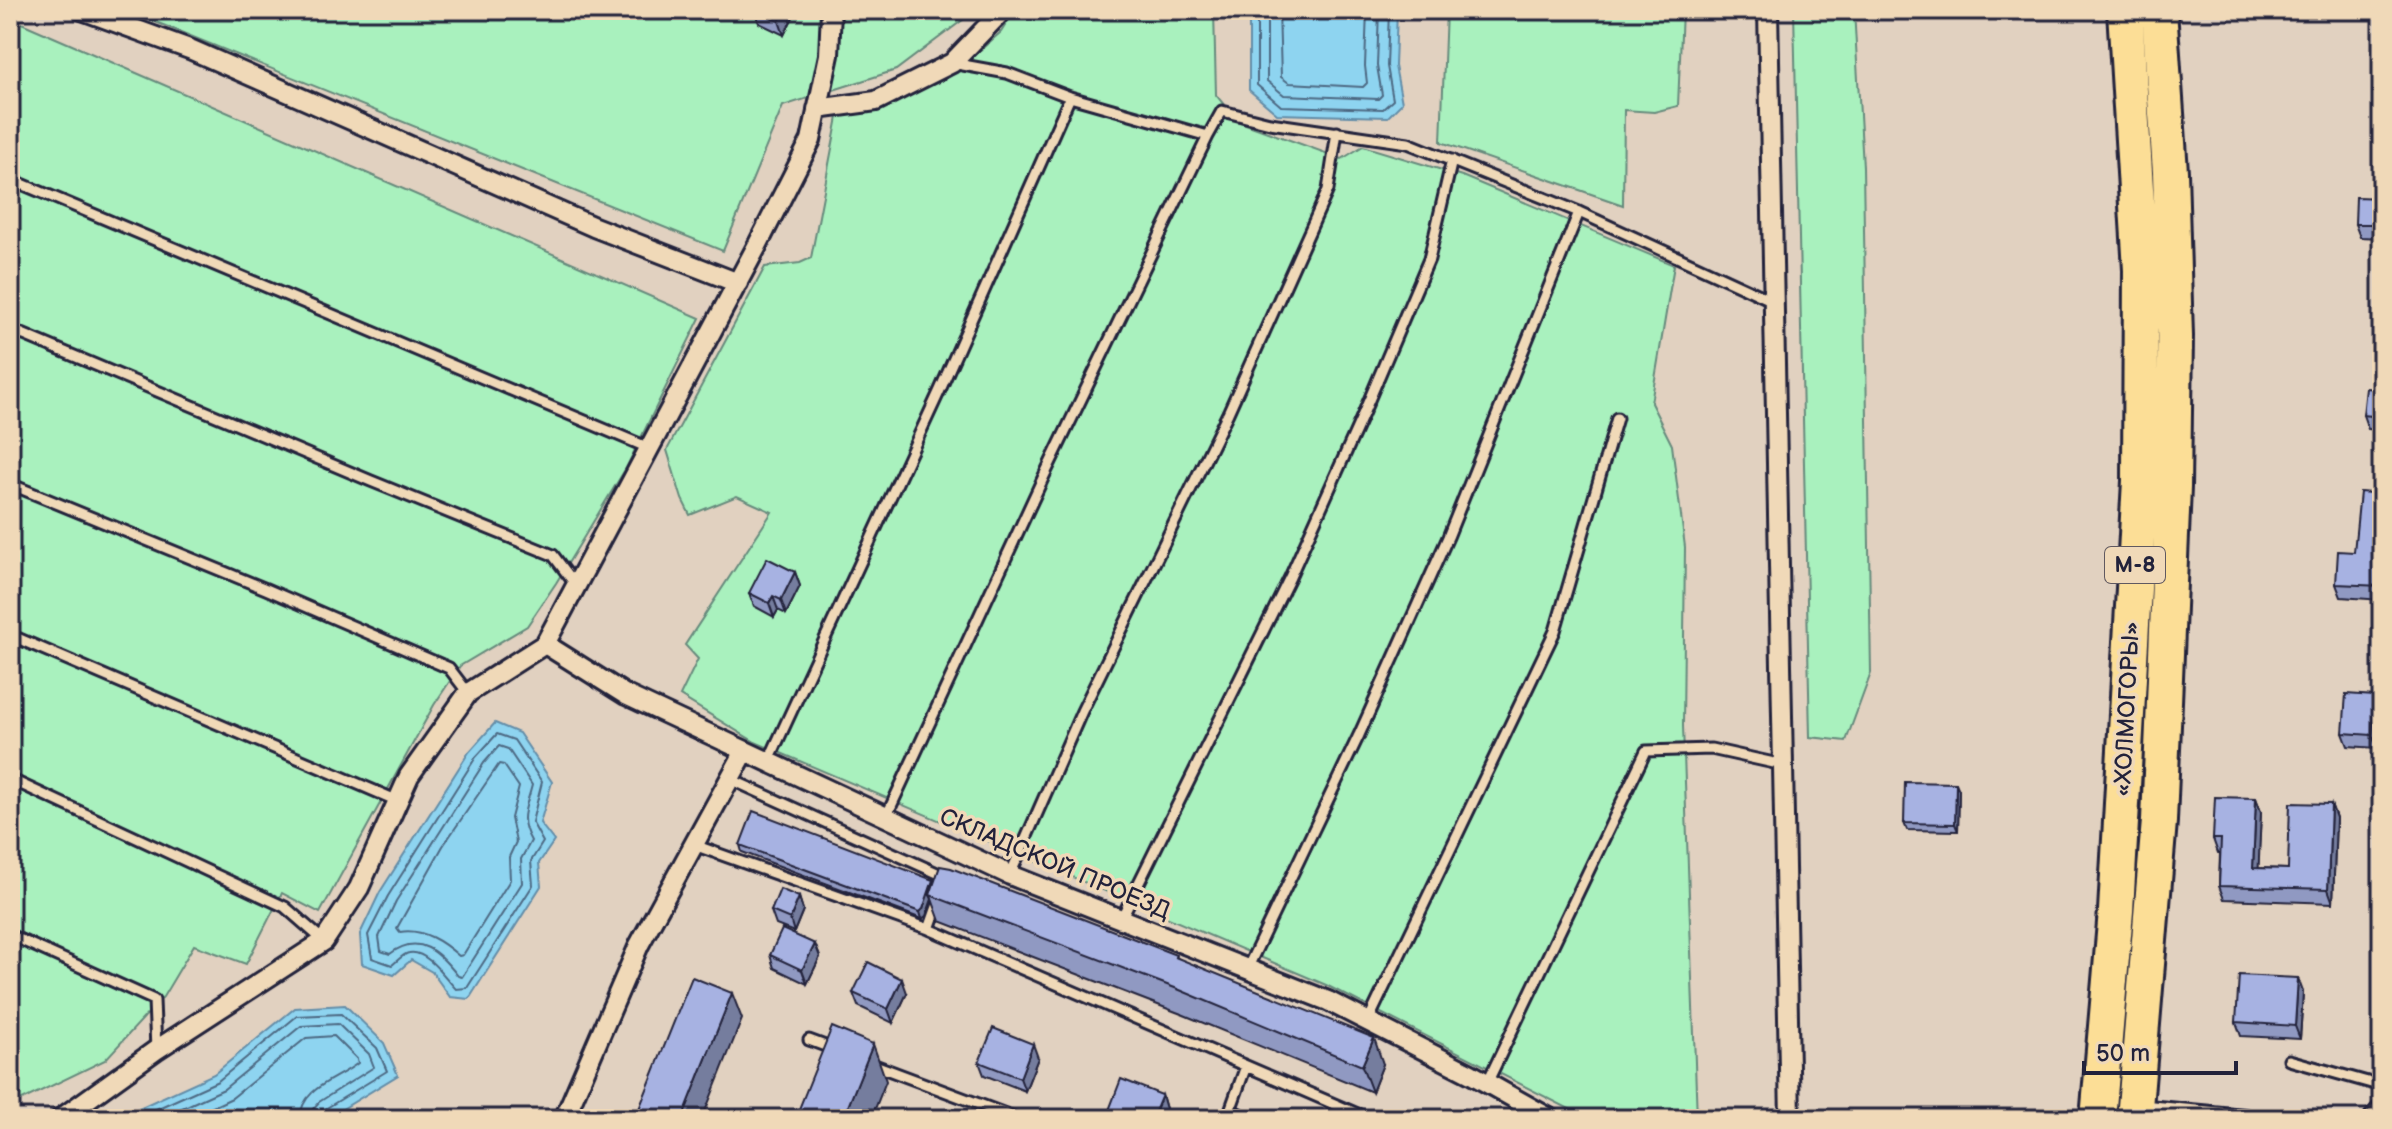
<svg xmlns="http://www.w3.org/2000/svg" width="2392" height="1129" font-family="'Balsamiq Sans',sans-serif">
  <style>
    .green { fill: #a9f1be; stroke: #668a7c; stroke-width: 2 }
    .water { fill: #8ed4f0; stroke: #638da8; stroke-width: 2 }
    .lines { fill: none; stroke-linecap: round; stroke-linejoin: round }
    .shore { stroke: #4d6983; stroke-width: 2 }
    .lane-casing { stroke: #22223b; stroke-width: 15 }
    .street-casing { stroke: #22223b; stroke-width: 24 }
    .highway-casing { stroke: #22223b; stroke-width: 40 }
    .lane { stroke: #f0d9b8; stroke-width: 9 }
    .street { stroke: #f0d9b8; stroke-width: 18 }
    .highway { stroke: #fcde96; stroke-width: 34 }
    .wall { fill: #9099c2; stroke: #22223b; stroke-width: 2 }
    .shaded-wall { fill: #757d9e; stroke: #22223b; stroke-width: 2 }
    .building { fill: #a7b2e2; stroke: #22223b; stroke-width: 2 }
    .labels { text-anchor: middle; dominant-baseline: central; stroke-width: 7; stroke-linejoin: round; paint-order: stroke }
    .shield { fill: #f0d9b8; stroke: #605960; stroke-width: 2 }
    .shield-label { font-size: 22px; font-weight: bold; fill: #22223b }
    .street-label { font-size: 24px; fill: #22223b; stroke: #f0d9b8 }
  </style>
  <rect width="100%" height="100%" fill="#e1d1c0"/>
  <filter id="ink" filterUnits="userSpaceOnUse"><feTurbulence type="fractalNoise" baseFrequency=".0125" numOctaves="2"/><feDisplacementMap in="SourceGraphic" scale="16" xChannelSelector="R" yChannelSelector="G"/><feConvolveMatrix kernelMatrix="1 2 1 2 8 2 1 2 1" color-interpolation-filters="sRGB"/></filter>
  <g filter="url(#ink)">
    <path class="green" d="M126 10H976L896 70 783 106 723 251Z
      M1015 10H1214L1216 95 1237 121 1342 159 1363 146 1462 176 1674 265 1651 403 1672 445 1685 547 1683 726 1697 1119H1589L1326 985 755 742 680 696 698 659 685 645 772 512 737 496 690 515 682 499 667 450 765 267 800 263 811 258 838 117 949 77 1001 32Z
      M1446 10H1682L1678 106 1654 112 1624 110 1623 205 1441 142Z
      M1794 10H1854L1863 167 1871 673 1846 741 1810 737Z
      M10 18 700 318 626 468 556 583 527 626 460 666 434 705 320 913 282 893 246 964 194 945 163 997 105 1060 10 1106Z"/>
    <path class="water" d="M1249 10H1397L1395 66 1402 103 1388 117 1277 114 1249 90Z
      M495 723 519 733 552 782 540 823 554 841 539 863 541 886 469 999 450 997 432 972 411 960 394 975 362 964 360 934 380 892 469 752Z
      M345 1005 384 1043 398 1075 326 1119H115L214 1074 295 1008Z"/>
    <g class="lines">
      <path class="shore" d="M1257 10V85L1281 106 1383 109 1393 100 1387 66 1389 10
        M1267 10V81L1284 95 1378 99 1382 95 1377 66 1379 10
        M1279 10 1281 77 1289 83 1363 87 1367 83 1365 66 1367 10
        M497 734 514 740 542 782 532 822 543 842 531 861 533 885 467 988 456 989C446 979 427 949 409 953 403 954 396 962 392 965L372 958 368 935 388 896 476 757Z
        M499 746 508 749 532 785C526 809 518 818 531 841L521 859 522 883 462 977 458 976C439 952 419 932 390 954L381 951 379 937 396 901 484 763Z
        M499 764 504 765 519 787 511 818 516 842 509 857 510 880 463 955 459 956C443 942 423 928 400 932L397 928 443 846Z
        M134 1119 218 1081 297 1016 341 1014 377 1048 387 1071 325 1109 322 1119
        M158 1119 224 1089 301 1026 338 1024 369 1054 374 1067 319 1102 313 1109 312 1119
        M187 1119 232 1098 306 1038 334 1036 357 1059 358 1063C337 1080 301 1087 300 1119"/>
      <g class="lane-casing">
        <path id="lane" d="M952 63 1007 73 1070 97 1208 136 1222 111 1270 123 1408 143 1579 212 1773 301
          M10 179 649 448
          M10 329 371 481 553 555 575 584
          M10 484 266 589 449 668 468 693
          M10 635 398 801
          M768 762 940 390 1070 97
          M10 779 285 907 324 941
          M730 779 946 877
          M886 817 1044 476 1208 136
          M694 845 929 929
          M1010 875 1082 711 1228 413 1328 190 1337 132
          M939 901 929 929 1369 1119
          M1121 919 1290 577 1361 419 1429 259 1452 160
          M10 935 154 1000 156 1050
          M1247 969 1359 735 1448 537 1579 212
          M1368 1021 1555 631 1617 418
          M809 1040 836 1050
          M2289 1060 2382 1086
          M872 1064 1019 1119
          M1487 1083 1646 751 1711 749 1783 765
          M1227 1119 1246 1066"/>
      </g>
      <g class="street-casing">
        <path id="street" d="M82 10 192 50 594 227 738 283
          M1768 10 1790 1119
          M817 109 876 101 952 63 1003 10
          M545 644 626 695 1010 875 1328 1001 1471 1074 1551 1119
          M2136 1109 2244 1119
          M60 1119 156 1050 324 941 359 888 409 776 468 693 545 644 757 246 811 140 829 55 831 10
          M564 1119 639 945 745 751
          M2373 1119 2382 1109"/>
      </g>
      <g class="highway-casing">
        <path id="highway" d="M2098 1119 2116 911 2140 481 2141 270 2125 10
          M2134 1119 2159 821 2173 487 2175 336 2170 172 2159 10"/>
      </g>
      <use href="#lane" class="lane"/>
      <use href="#street" class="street"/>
      <use href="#highway" class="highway"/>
    </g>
    <path class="wall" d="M754 10 795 13 784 35 759 23Z
      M2382 198V238L2360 237 2355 224Z
      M2382 390V430L2368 429 2363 415Z
      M2382 494V600L2341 597 2336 584 2354 552Z
      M795 572 800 586 786 614 778 610 774 617 754 606 749 593Z
      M2375 696 2380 710 2377 748 2348 746 2343 733Z
      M1959 790 1958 831 1907 830 1904 823Z
      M2256 798 2261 812 2258 868 2288 869 2331 804 2336 818 2333 903 2224 899 2219 886 2220 853H2218L2213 839Z
      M740 845 933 880 934 883 1177 958 1383 1064 1372 1092 1184 1015 940 921 932 899 926 916 922 919 742 852Z
      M799 897 803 910 794 932 776 925 771 911Z
      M815 944 820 957 807 984 774 968 770 955Z
      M2303 992 2300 1039 2241 1036 2236 1022Z
      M853 993H907L893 1023 858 1006Z
      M1038 1058 1025 1091 984 1075 979 1062Z
      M1162 1095 1166 1109 1163 1119H1110L1108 1113Z"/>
    <path class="shaded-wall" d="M785 10H794L795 13 784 35 779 21Z
      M795 572 800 586 786 614 781 600Z
      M773 596 778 610 774 617 769 603Z
      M2375 696 2380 710 2377 748 2372 735Z
      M1956 783 1959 790 1958 831 1955 824Z
      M2256 798 2261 812 2258 881 2253 868Z
      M2331 804 2336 818 2333 903 2328 889Z
      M933 880 936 887 930 895 932 899 926 916 922 919 920 912Z
      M799 897 803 910 794 932 790 919Z
      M815 944 820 957 807 984 802 970Z
      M2298 978 2303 992 2300 1039 2295 1026Z
      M902 979 907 993 893 1023 888 1009Z
      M732 993 742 1019 702 1119H682Z
      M1374 1038 1383 1064 1372 1092 1362 1066Z
      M873 1044 886 1081 871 1119H843Z
      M1033 1044 1038 1058 1025 1091 1020 1078Z
      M1162 1095 1166 1109 1163 1119H1152Z"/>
    <path class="building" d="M755 10H785L779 21Z
      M2356 197 2382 198V224H2355Z
      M2366 388 2382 390V417L2363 415Z
      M2360 492 2382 494V586L2336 584 2338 551 2354 552Z
      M767 558 795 572 781 600 773 596 769 603 749 593Z
      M2346 694 2375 696 2372 735 2343 733Z
      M1905 782 1956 783 1955 824 1904 823Z
      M2215 797 2256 798 2253 868 2288 869 2290 803 2331 804 2328 889 2219 886 2221 839H2213Z
      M753 811 933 880 923 909 920 912 740 845Z
      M940 866 951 868 1176 955 1175 957 1374 1038 1362 1066 1175 988 930 895Z
      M780 889 799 897 790 919 771 911Z
      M782 929 815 944 802 970 770 955Z
      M868 962 902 979 888 1009 853 993Z
      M2239 975 2298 978 2295 1026 2236 1022Z
      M692 977 732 993 682 1119H635Z
      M832 1027 873 1044 843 1119H795Z
      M993 1028 1033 1044 1020 1078 979 1062Z
      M1121 1079 1162 1095 1152 1119H1123L1108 1113Z
      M1237 1106 1271 1119H1231Z"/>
  </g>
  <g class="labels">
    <rect class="shield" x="2105" y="547" width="60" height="36" rx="6"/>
    <g class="shield-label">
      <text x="2135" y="565">М-8</text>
    </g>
    <g class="street-label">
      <text transform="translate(2127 709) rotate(-87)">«ХОЛМОГОРЫ»</text>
      <text transform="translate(1055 864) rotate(23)">СКЛАДСКОЙ ПРОЕЗД</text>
    </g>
  </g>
  <rect width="2392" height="1129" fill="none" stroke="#f0d9b8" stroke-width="40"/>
  <rect x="20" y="20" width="2352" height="1089" fill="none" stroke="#22223b" stroke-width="3" filter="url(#ink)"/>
  <path d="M2084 1061v12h152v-12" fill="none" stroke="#22223b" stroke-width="4"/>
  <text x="2096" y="1061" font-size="24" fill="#22223b" stroke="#f0d9b8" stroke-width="6" paint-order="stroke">50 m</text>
</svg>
